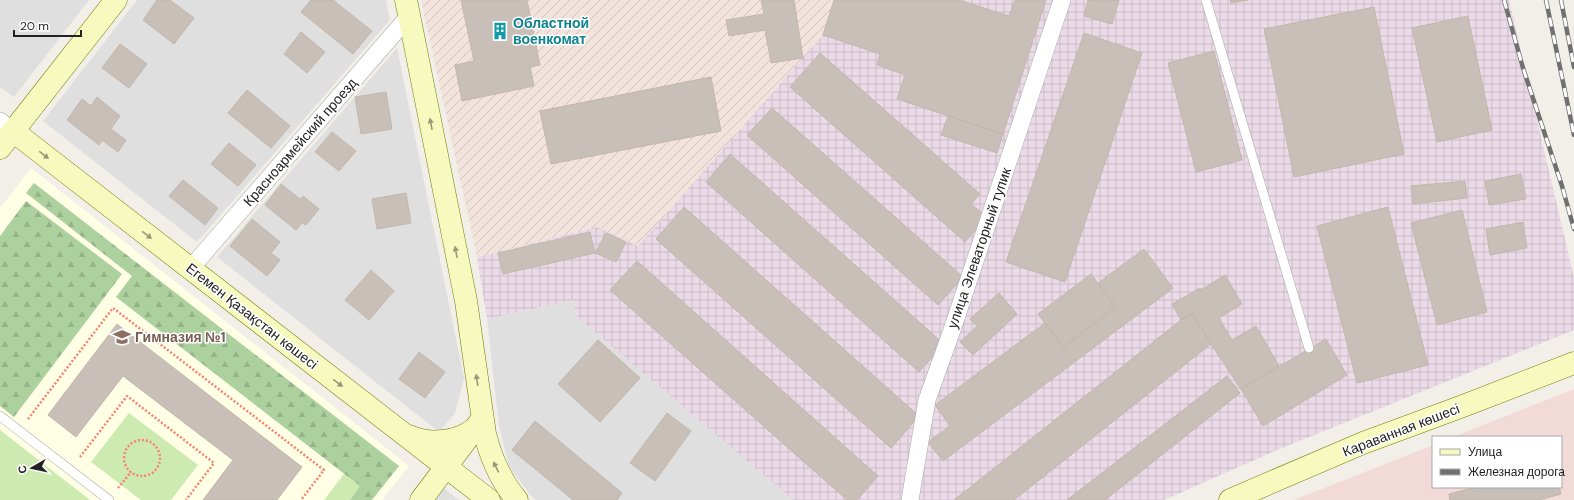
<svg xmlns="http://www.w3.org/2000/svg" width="1574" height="500" font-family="'DM Sans',sans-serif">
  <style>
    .residential { fill: #e0dfdf }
    .commercial { fill: #f2dad9 }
    .industrial { fill: url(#industrial-grid) }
    .education { fill: #ffffe5 }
    .military { fill: url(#military-furrows) }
    .grass { fill: #cdebb0 }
    .forest { fill: url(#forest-firs) }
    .building { fill: #c7bfb8; stroke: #c4b6ab }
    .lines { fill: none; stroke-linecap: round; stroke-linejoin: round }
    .lane-casing { stroke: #a9a9a9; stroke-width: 10 }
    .street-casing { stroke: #a9a9a9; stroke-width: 18 }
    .secondary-casing { stroke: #707d05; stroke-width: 23 }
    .path { stroke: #fa8072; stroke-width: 2.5; stroke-dasharray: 2 2; stroke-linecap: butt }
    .lane { stroke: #fff; stroke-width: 9 }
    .street { stroke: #fff; stroke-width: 17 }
    .secondary { stroke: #f7fabf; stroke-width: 22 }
    .rail-casing { stroke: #707070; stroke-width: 4.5 }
    .rail { stroke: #fff; stroke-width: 3; stroke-dasharray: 9; stroke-linecap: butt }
    .oneway { fill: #979978 }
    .labels { text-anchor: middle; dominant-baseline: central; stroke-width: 3; stroke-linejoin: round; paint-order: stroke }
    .culture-label { font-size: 14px; font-weight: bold; fill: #0d838f; stroke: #fff; text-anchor: start }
    .street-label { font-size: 14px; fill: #222; stroke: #fff }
    .education-label { font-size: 14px; font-weight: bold; fill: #785e54; stroke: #fff; text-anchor: start }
  </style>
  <defs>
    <pattern id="industrial-grid" width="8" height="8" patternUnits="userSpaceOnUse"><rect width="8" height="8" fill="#ebdbe8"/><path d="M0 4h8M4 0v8" fill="none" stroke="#c9bcc7"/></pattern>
    <pattern id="military-furrows" width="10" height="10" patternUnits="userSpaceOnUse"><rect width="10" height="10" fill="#f3e3dd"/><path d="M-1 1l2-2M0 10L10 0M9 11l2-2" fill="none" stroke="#d0c2bd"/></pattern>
    <pattern id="forest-firs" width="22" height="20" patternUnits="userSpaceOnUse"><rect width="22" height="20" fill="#add19e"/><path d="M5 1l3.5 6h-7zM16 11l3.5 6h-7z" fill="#95b388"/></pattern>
  </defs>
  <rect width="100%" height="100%" fill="#f2efe9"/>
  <path class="residential" d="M0 0H89L14 97 0 87Z
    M137 0H386L390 20 197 242 43 121Z
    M397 48 464 378 455 413 439 432 217 257Z
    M573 300 577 317 793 500H536L531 496 509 466 499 426 487 319Z
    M444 488 459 500H435Z"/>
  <path class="commercial" d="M1574 389V500H1294L1433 445V487H1561V437H1453Z"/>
  <path class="industrial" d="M834 0H1509L1574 278V330L1277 450 1164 500H793L577 317 573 300 487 319 477 257 597 227Z"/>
  <path class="education" d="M31 168 409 466 382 500H0V208Z"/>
  <path class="military" d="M421 0H834L823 35 638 246 597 227 477 257Z"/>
  <path class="grass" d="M129 413 198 465 171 500H141L91 462Z
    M0 430 90 500H0Z
    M344 474 360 486 350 500H324Z"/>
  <path class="forest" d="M34 183 399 466 372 500H350L360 486 116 297 132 276 26 193Z
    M26 201 122 274 14 417 0 406V236Z"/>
  <path class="building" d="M157 0H170L194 18 174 44 143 20Z
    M311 0H333L372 31 353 54 301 12Z
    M461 0H527L540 65 530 67 534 86 462 101 455 65 474 61Z
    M761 0H794L803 58 771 63 765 30 729 36 726 20 764 14Z
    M834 0H959L1009 16 1015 0H1046L1003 134 897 99 905 75 877 65 880 54 823 35Z
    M1088 0H1119L1112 24 1084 16Z
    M1230 0H1248L1231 3Z
    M1374 7 1404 154 1294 177 1264 29Z
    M1468 16 1492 130 1437 142 1412 28Z
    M301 32 325 52 307 73 284 54Z
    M1084 33 1142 53 1065 282 1006 262Z
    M120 44 147 64 129 88 102 68Z
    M1214 51 1242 160 1196 172 1168 63Z
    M820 53 980 194 971 204 987 217 965 242 790 87Z
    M711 77 721 131 551 164 540 111Z
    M247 90 290 126 271 148 228 113Z
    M386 92 392 129 361 134 355 97Z
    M97 97 120 116 111 129 126 140 118 152 102 140 99 145 67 120 82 99 91 106Z
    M772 108 963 277 938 305 747 135Z
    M948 116 1003 134 997 153 941 135Z
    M332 132 356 151 339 171 315 152Z
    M229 143 256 165 238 186 211 164Z
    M730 154 944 344 919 372 706 182Z
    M1521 174 1526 199 1489 205 1485 181Z
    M183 180 218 208 205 225 169 196Z
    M1465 181 1467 198 1413 204 1411 186Z
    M281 184 300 199 303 196 319 209 306 225 302 223 296 230 265 205Z
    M406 193 411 223 377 229 372 199Z
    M684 207 919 416 891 448 656 239Z
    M1388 207 1428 365 1357 383 1317 226Z
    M1462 210 1487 312 1437 325 1411 223Z
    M252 219 280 242 271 253 280 260 267 276 230 246Z
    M1523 222 1527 248 1490 255 1486 229Z
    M590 232 595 253 503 274 498 253Z
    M606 233 626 242 616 262 595 253Z
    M1144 249 1173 288 943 461 928 442 950 426 935 405 1045 323 1063 347 1116 307 1098 283Z
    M637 261 878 476 857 500H847L610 290Z
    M371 270 394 291 369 320 345 300Z
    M1091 274 1116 307 1063 347 1038 314Z
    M1225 275 1242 304 1219 318 1232 340 1256 326 1279 366 1241 389 1211 344 1192 313 1181 320 1172 304 1200 288 1201 290Z
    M999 293 1017 314 973 355 960 342 977 326 970 319Z
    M1192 313 1211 344 1014 500H954L1181 320Z
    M117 324 302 467 277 500H203L233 460 123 376 76 437 48 415Z
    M1326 339 1347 375 1263 426 1241 389Z
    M598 340 640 378 600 422 558 384Z
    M419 352 445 372 425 398 399 379Z
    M1227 376 1240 393 1105 500H1067Z
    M667 413 691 431 655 481 630 463Z
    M535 421 622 493 617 500H573L512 450Z
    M1476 487H1559L1561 494 1539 500H1450L1449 494Z"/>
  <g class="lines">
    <g class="lane-casing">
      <path id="lane" d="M1206 0 1309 348
        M0 416 109 500"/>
    </g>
    <g class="street-casing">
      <path id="street" d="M0 121 13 131
        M190 269 409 16
        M910 500 927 400 952 330 1062 0"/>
    </g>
    <g class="secondary-casing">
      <path id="secondary" d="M406 0 466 301 485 434C491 458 501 481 517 500
        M13 131 489 500
        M0 148 116 0
        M409 436C429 445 458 443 475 428
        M421 500 482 419
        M1230 500 1363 443 1463 406 1574 363"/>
    </g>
    <path class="path" d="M28 419 113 308 324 470 301 500
      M124 458a18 18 0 1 1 36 0a18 18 0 1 1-36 0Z
      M80 457 127 396 214 463 186 500
      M118 488 131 472"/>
    <use href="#lane" class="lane"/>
    <use href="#street" class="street"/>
    <use href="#secondary" class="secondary"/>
    <g class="rail-casing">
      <path id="rail" d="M1504 0 1523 68 1562 186 1574 229
        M1546 0 1574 135
        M1561 0 1574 67"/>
    </g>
    <use href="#rail" class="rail"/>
  </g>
  <defs><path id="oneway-solid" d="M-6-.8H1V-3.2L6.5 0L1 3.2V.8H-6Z"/></defs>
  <g class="oneway">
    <use href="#oneway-solid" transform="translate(431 124) rotate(-101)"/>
    <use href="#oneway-solid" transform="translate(44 155) rotate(38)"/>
    <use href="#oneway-solid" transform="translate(147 235) rotate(38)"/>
    <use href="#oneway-solid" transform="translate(456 252) rotate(-101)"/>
    <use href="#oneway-solid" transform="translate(477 380) rotate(-98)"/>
    <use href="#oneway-solid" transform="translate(338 383) rotate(38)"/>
    <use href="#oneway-solid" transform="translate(496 467) rotate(-116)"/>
  </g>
  <defs>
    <g id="building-bare" transform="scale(1.38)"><path d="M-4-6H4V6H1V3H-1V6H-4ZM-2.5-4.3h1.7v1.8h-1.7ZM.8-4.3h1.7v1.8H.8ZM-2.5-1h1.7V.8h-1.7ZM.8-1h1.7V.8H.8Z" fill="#0f9aa8" stroke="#fff" stroke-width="2.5" paint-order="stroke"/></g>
    <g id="school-bare" transform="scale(1.38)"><path d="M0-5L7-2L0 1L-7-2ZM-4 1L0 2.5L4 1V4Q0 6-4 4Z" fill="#8d6e63" stroke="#fff" stroke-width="2.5" paint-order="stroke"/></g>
  </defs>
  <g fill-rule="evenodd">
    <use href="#building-bare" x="500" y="31"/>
    <use href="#school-bare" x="122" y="337"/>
  </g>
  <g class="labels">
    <g class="culture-label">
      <text x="513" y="23">Областной<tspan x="513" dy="16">военкомат</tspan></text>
    </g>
    <g class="street-label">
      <text transform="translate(300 142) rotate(-49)">Красноармейский проезд</text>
      <text transform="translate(979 248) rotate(-71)">улица Элеваторный тупик</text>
      <text transform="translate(252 316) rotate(38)">Егемен Қазақстан көшесі</text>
      <text transform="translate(1401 430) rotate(-21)">Караванная көшесі</text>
    </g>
    <g class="education-label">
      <text x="135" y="337">Гимназия №1</text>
    </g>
  </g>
  <rect x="1432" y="436" width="130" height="52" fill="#ffffff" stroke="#a7a7a7"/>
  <rect x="1440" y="449" width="20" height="6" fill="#f7fabf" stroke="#a7a7a7"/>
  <text x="1468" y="456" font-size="12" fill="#222222">Улица</text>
  <rect x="1440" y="469" width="20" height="6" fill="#707070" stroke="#a7a7a7"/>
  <text x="1468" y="476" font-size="12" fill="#222222">Железная дорога</text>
  <g transform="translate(32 468) rotate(261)" stroke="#ffffff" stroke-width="3" paint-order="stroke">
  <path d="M0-3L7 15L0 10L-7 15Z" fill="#222222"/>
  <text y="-6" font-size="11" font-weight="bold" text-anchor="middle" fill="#222222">С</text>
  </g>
  <path d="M14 30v6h67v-6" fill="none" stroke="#222222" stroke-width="2"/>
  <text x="20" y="30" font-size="12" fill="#222222" stroke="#ffffff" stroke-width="3" paint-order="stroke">20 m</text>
</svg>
